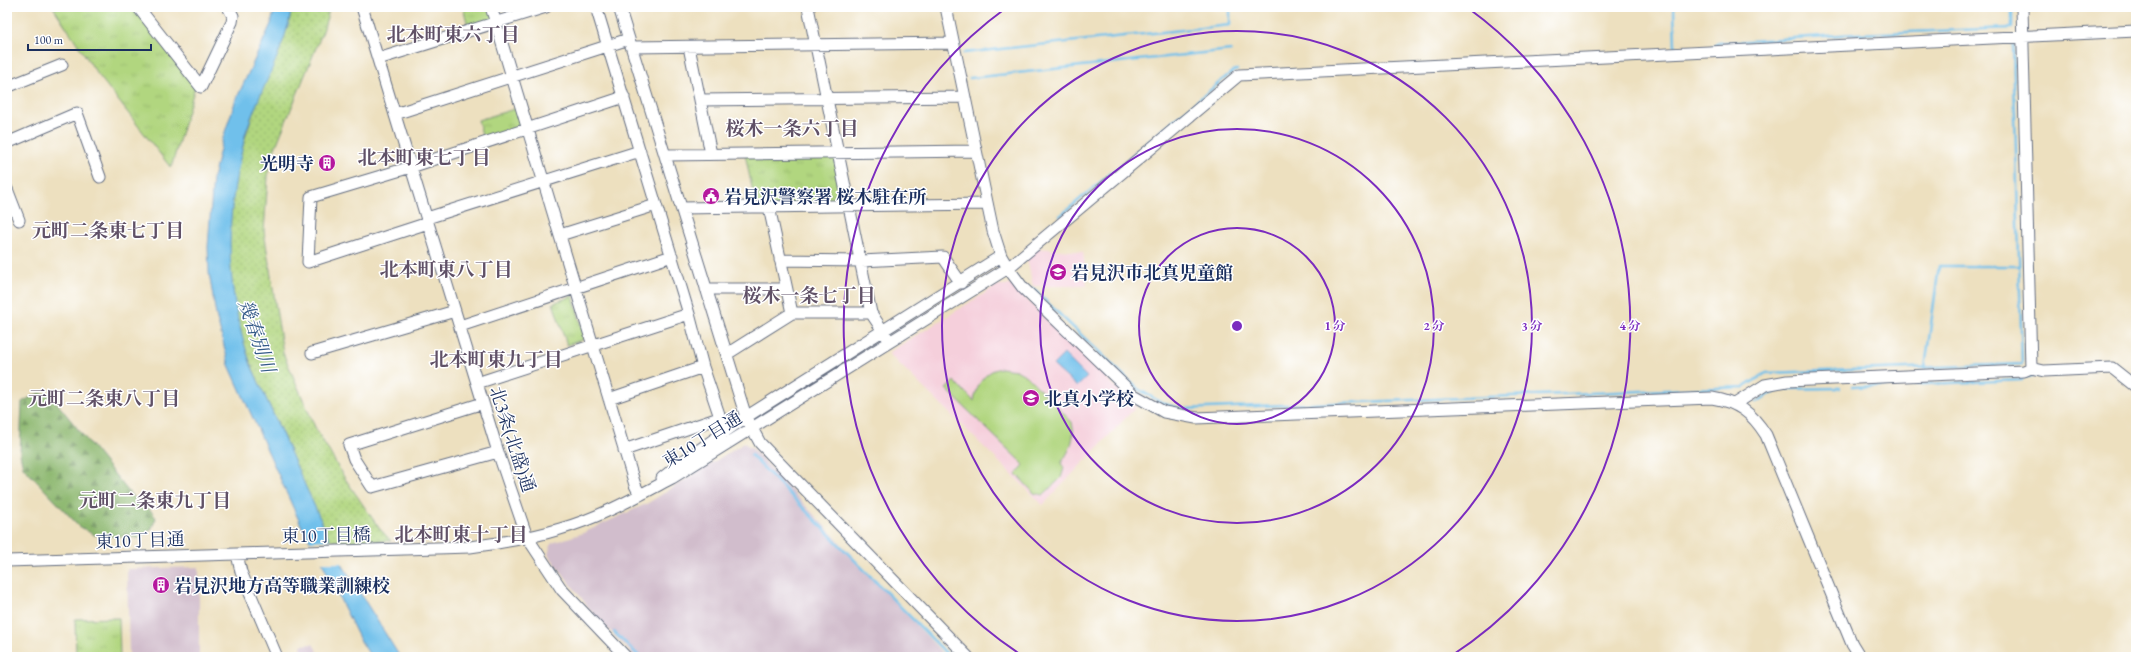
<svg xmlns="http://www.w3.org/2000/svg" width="2143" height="664" font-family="'EB Garamond','Noto Serif JP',serif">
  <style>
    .built { fill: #f5cfdb }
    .industrial { fill: #d1bdcc }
    .grass { fill: url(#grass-dots); stroke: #66826e }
    .forest { fill: url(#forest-firs); stroke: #547366 }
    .park { fill: url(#park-tufts); stroke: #66826e }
    .pitch { fill: #b1d67f; stroke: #66826e }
    .water { fill: #6fc0eb; stroke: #4578a4 }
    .pier { fill: #ede0bf }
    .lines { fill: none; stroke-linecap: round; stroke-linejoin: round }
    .stream { stroke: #6fc0eb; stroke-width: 2.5 }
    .minor-casing { stroke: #646d80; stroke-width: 13 }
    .minor { stroke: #fff; stroke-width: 11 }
    .ring { fill: none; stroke: #7b2cbf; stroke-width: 2 }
    .labels { text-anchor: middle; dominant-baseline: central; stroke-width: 3; stroke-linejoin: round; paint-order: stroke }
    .poi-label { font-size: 18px; font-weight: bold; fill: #1b2f5e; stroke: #fff; text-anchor: start }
    .street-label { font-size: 18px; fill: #1b2f5e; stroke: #fff }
    .neighbourhood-label { font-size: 19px; font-weight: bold; fill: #605167; stroke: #fff }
    .water-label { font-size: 19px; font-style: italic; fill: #345a88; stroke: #fff }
    .centre { fill: #7b2cbf; stroke: #fff; stroke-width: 2 }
    .ring-label { font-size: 12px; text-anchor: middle; font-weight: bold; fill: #7b2cbf; stroke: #fff; stroke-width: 3; stroke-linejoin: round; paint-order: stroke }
  </style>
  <defs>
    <pattern id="grass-dots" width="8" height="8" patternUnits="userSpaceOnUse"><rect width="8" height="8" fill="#b1d67f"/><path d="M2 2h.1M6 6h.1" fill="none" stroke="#98b870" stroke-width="1.8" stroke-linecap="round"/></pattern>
    <pattern id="forest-firs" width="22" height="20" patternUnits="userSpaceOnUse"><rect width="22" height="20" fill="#8cb76e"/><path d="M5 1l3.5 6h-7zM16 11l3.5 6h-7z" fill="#72955e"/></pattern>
    <pattern id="park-tufts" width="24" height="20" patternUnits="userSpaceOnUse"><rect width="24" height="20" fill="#b1d67f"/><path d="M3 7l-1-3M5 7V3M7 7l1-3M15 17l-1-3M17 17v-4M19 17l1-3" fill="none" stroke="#98b870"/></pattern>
  </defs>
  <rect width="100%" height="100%" fill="#fff"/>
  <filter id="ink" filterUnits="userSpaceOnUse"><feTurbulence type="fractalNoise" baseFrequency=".025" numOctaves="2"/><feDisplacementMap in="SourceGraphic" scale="8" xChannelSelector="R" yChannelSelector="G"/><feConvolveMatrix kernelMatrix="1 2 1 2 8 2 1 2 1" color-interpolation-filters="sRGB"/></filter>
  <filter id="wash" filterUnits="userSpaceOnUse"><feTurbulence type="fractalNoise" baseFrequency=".012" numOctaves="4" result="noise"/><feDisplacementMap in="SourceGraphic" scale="16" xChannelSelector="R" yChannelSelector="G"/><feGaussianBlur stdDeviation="0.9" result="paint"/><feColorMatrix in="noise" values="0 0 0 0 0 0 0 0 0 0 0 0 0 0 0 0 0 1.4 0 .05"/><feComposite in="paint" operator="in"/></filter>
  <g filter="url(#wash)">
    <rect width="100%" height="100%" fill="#ede0bf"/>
    <path class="built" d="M1037 248 1083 252 1087 286H1033L1027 259Z
      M998 285H1012L1136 407 1043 505 888 353Z"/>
    <path class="industrial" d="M744 443 753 449 946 657H635L592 612 548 554 552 543 583 533 648 503Z
      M199 567V656L129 657 127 569Z
      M313 644 321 657H303L301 645Z"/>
    <path class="grass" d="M292 7H330L323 31 269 163 264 231 283 353 315 427 344 477 379 528 391 541H330C312 501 294 462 277 422 264 394 250 365 241 335 228 291 225 217 236 173 243 144 251 116 262 89 274 62 287 37 292 7Z"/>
    <path class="forest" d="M40 392 52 397 132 496 151 511 156 518 151 530 140 538 94 535 79 526 23 467 20 454 22 402Z"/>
    <path class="park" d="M53 7H133L195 87 171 168 96 72Z
      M463 7H491L495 22 469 30Z
      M521 107 528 128 484 142 478 120Z
      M839 153 851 206 756 207 745 154Z
      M573 296 585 339 567 345 553 303Z
      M119 618 120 657H76L75 619Z"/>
    <path class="pitch" d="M1001 368 1016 370 1027 376 1072 422C1076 437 1070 451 1061 463L1064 468 1061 478 1043 495 1034 493 1016 474 1024 465 946 389 954 381 974 401C977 385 984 371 1001 368Z"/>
    <path class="water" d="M275 7H292C285 50 261 88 247 129 244 136 244 143 242 150 224 224 226 293 251 365L337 556 400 657H371L359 638 319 556 301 525 229 365 216 315 209 273 208 247 213 178 222 141 235 102 271 24Z
      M1064 354 1087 377 1077 387 1053 365Z"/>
    <path class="pier" d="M332 540 344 563H321L308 541Z"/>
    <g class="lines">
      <path class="stream" d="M1674 7 1675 50
        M1712 48 1718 43 1855 34 2012 28V7
        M963 53 1230 25V7
        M970 78 1231 50
        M1060 216 1233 71 1237 70
        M1032 288 1138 389 1162 403 1182 409 1744 387 1766 373 2022 364 2013 45
        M1925 368 1939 266H2019
        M1852 387 2022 380V377L2041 375
        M1756 402 1780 389 1840 388
        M751 455 950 657
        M614 632 640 657"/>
    </g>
  </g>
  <g filter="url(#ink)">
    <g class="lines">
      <g class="minor-casing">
        <path id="minor" d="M138 7 201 87 232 22 233 16 228 7
          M362 7 498 452 527 537 562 590 626 657
          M491 7 635 485 640 495
          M596 7 689 314 703 367 725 432
          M619 7 746 417 760 443 968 657
          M808 7 871 313 887 337
          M946 7 993 231 1001 256 1008 268 1023 288 1134 395 1164 412 1196 418 1712 398C1738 402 1752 413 1766 435L1852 644 1860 657
          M2022 7 2031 368
          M632 47 953 43
          M689 47 700 100 965 97
          M378 59 546 7
          M7 87 62 65
          M700 100 711 154
          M395 114 629 39
          M7 143 77 113 100 177
          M665 155 976 151
          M7 189 19 220
          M769 207 792 313
          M681 208 987 204
          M427 218 640 151
          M428 223 308 262 311 197 411 167 624 97
          M560 235 656 205
          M780 260 861 261 943 257 961 283
          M706 289H786
          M460 326 672 256
          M312 353 455 311
          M727 354 792 313H871
          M477 383 689 314
          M609 399 703 367
          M483 403 349 445 354 459 372 487 498 452
          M1735 404 1765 385 1787 381 2024 371 2031 368 2044 371 2112 368 2136 387
          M624 450 719 418
          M662 478 686 459 746 417 1001 256
          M237 554 241 572 277 657
          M7 561 470 547C500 543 531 538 560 529 599 518 636 497 672 478L1008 268 1239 75 2136 31"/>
      </g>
      <use href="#minor" class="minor"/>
    </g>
  </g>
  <g class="ring">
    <circle cx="1237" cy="326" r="98"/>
    <circle cx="1237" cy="326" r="197"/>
    <circle cx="1237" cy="326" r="295"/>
    <path d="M1023 656A393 393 0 0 1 1006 8M1468 8A393 393 0 0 1 1451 656"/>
  </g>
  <defs>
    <g id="building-disc" transform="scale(0.9)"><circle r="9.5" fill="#b5179e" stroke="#fff"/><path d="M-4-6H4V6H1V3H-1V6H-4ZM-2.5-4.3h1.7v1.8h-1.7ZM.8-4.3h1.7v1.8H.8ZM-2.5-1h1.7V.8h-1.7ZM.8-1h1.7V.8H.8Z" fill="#fff"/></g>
    <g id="civic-disc" transform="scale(0.9)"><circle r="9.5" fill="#b5179e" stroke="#fff"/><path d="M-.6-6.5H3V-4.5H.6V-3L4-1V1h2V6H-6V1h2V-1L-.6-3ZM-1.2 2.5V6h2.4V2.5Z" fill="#fff"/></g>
    <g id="school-disc" transform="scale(0.9)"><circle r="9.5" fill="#b5179e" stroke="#fff"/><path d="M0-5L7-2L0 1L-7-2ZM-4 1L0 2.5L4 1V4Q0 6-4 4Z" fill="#fff"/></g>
  </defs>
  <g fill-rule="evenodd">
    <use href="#building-disc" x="327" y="163"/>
    <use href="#civic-disc" x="711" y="196"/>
    <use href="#school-disc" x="1058" y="272"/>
    <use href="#school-disc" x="1031" y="398"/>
    <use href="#building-disc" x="161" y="585"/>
  </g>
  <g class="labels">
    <g class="poi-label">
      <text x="314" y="163" text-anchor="end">光明寺</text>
      <text x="724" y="196">岩見沢警察署 桜木駐在所</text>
      <text x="1071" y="272">岩見沢市北真児童館</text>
      <text x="1044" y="398">北真小学校</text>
      <text x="174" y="585">岩見沢地方高等職業訓練校</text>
    </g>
    <g class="street-label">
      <text transform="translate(513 439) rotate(72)">北3条(北盛)通</text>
      <text transform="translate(702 439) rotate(-32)">東10丁目通</text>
      <text transform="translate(326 535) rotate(-1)">東10丁目橋</text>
      <text transform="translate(140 540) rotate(-2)">東10丁目通</text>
    </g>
    <g class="neighbourhood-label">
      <text x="453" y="34">北本町東六丁目</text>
      <text x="792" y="128">桜木一条六丁目</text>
      <text x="424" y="157">北本町東七丁目</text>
      <text x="108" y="230">元町二条東七丁目</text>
      <text x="446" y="269">北本町東八丁目</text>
      <text x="809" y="295">桜木一条七丁目</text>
      <text x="496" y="359">北本町東九丁目</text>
      <text x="104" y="398">元町二条東八丁目</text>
      <text x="155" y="500">元町二条東九丁目</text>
      <text x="461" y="534">北本町東十丁目</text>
    </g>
    <g class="water-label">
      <text transform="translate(257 336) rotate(71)">幾春別川</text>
    </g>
  </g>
  <circle cx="1237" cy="326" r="6" class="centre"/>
  <g class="ring-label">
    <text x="1335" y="330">1 分</text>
    <text x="1434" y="330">2 分</text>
    <text x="1532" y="330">3 分</text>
    <text x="1630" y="330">4 分</text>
  </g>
  <rect width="2143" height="664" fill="none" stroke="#fff" stroke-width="24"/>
  <path d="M28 44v6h123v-6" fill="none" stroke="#1b2f5e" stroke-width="2"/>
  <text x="34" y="44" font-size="12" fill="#1b2f5e" stroke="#ffffff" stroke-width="3" paint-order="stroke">100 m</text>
</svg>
